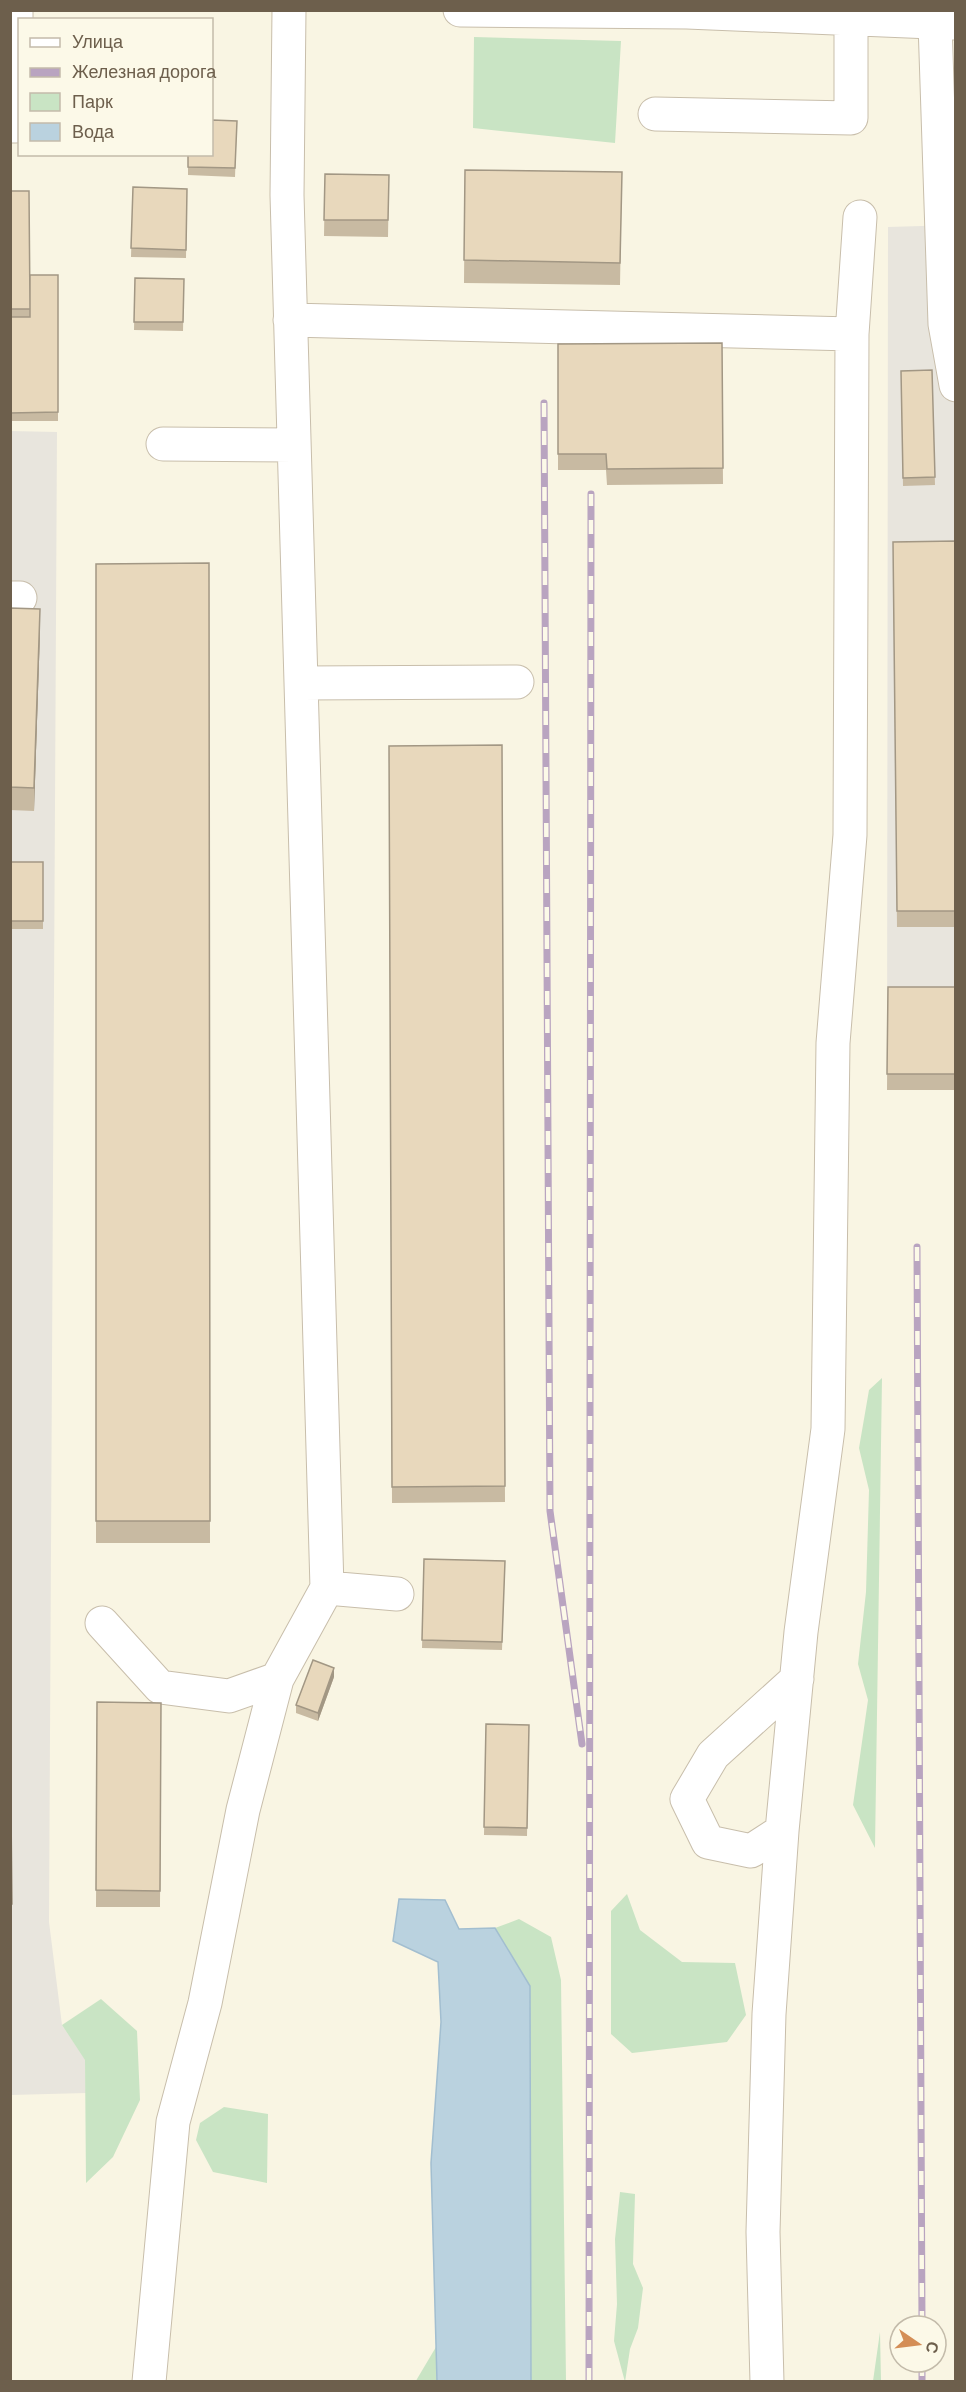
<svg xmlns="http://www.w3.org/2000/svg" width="966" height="2392" font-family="Barlow,sans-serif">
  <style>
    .industrial { fill: #e8e5dd }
    .green { fill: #c9e4c4 }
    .water { fill: #bad2df; stroke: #a2bed0; stroke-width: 1.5 }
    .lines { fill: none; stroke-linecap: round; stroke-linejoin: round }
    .minor-casing { stroke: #c8beab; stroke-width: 35 }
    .minor { stroke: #fff; stroke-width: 33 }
    .rail-casing { stroke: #b9a4c0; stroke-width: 7 }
    .rail { stroke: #fcf9e8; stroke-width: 4.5; stroke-dasharray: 14; stroke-linecap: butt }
    .wall { fill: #c8baa2 }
    .shaded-wall { fill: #a29784 }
    .building { fill: #e8d8bc; stroke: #a29784; stroke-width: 1.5 }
  </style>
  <rect width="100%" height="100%" fill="#f9f5e3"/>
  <path class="industrial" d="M955 225V1090H887L888 227Z
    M10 431 57 432 49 1922 62 2025 85 2059 86 2093 11 2095Z"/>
  <path class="green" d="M474 37 621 41 615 143 473 128Z
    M882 1378 875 1848 853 1805 868 1700 858 1664 866 1592 869 1490 859 1448 869 1390Z
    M627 1894 640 1930 682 1962 735 1963 746 2015 727 2042 632 2053 611 2034V1911Z
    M519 1919 551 1937 561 1980 566 2381H531L530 1987 495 1928Z
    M101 1999 137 2031 140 2100 113 2157 86 2183 85 2060 62 2025Z
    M224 2107 268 2114 267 2183 213 2172 196 2140 200 2123Z
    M620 2192 635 2194 633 2264 643 2288 638 2328 630 2349 625 2382 614 2341 617 2304 615 2239Z
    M880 2332 881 2381H873Z
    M436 2347 437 2381H416L417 2379Z"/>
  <path class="water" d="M399 1899 445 1900 459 1929 495 1928 530 1986 531 2381H437L431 2163 441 2022 438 1962 393 1941Z"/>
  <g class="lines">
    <g class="minor-casing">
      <path id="minor" d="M460 10 687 12 956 23
        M935 23 945 324 956 385
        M655 114 851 118V19
        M10 126H16V10
        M290 320 852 334
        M163 444 294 445
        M10 598H20
        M301 683 517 682
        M327 1588 397 1594
        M102 1623 160 1687 229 1696 277 1679
        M782 1831 751 1851 708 1842 687 1799 713 1755 797 1679
        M149 2382 173 2122 205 2003 243 1810 277 1679 327 1588 287 195 289 10
        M767 2382 763 2232 769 2014 782 1831 801 1632 828 1429 833 1043 850 835 852 334 860 217"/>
    </g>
    <use href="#minor" class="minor"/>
    <g class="rail-casing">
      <path id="rail" d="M544 403 550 1511 582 1744
        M917 1247 922 2326
        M922 2362V2382
        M589 2382 591 494"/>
    </g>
    <use href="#rail" class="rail"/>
  </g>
  <path class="wall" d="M237 121 235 177 188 175V154Z
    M465 170 622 172 620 285 464 283Z
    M325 174 389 175 388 237 324 236Z
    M133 187 187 189 186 258 131 257Z
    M10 191 30 275H58V421H10Z
    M135 278 184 279 183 331 134 330Z
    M722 343 723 484 607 485 606 470H558V344Z
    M932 370 935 485 903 486 901 371Z
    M956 541V927H897L893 542Z
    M209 563 210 1543H96V564Z
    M10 608 40 632 34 811 10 810Z
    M502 745 505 1502 392 1503 389 746Z
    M10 862H43V929H10Z
    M888 987H956V1090H887Z
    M424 1559 505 1561 502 1650 422 1648Z
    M334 1677 318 1721 296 1713V1705Z
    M97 1702 161 1703 160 1907H96Z
    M10 1722 12 1920H10Z
    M486 1724 529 1725 527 1836 484 1835Z"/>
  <path class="shaded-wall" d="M40 609V632L34 811V788Z
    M334 1668V1677L318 1721V1713Z"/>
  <path class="building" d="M212 120 237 121 235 168 188 167V154H212Z
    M465 170 622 172 620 263 464 260Z
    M325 174 389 175 388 220H324Z
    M133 187 187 189 186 250 131 248Z
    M10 191H29L30 309H10Z
    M30 275H58V412L10 413V317H30Z
    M135 278 184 279 183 322H134Z
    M722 343 723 468 607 469 606 454H558V344Z
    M932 370 935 477 903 478 901 371Z
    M956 541V911H897L893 542Z
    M209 563 210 1521H96V564Z
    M10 608 40 609 34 788 10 787Z
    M502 745 505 1486 392 1487 389 746Z
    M10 862H43V921H10Z
    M888 987H956V1074H887Z
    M424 1559 505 1561 502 1642 422 1640Z
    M313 1660 334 1668 318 1713 296 1705Z
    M97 1702 161 1703 160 1891 96 1890Z
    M10 1722 12 1904H10Z
    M486 1724 529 1725 527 1828 484 1827Z"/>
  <rect width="966" height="2392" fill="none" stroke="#6d5f4c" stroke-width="24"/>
  <rect x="18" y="18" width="195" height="138" fill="#fcf9e8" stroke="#c3bbaa" stroke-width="1.5"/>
  <rect x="30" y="38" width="30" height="9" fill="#ffffff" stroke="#c3bbaa" stroke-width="1.5"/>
  <text x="72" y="48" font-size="18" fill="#6d5f4c">Улица</text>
  <rect x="30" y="68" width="30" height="9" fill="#b9a4c0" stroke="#c3bbaa" stroke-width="1.5"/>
  <text x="72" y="78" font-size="18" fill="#6d5f4c">Железная дорога</text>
  <rect x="30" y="93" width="30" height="18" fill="#c9e4c4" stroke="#c3bbaa" stroke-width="1.5"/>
  <text x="72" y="108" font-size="18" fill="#6d5f4c">Парк</text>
  <rect x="30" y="123" width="30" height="18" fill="#bad2df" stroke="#c3bbaa" stroke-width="1.5"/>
  <text x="72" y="138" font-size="18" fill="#6d5f4c">Вода</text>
  <g transform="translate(918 2344) rotate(104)"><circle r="28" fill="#fcf9e8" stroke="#c3bbaa" stroke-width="1.5"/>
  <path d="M0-4.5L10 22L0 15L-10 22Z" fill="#d48e56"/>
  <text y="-9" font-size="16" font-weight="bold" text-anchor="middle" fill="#6d5f4c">С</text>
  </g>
</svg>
